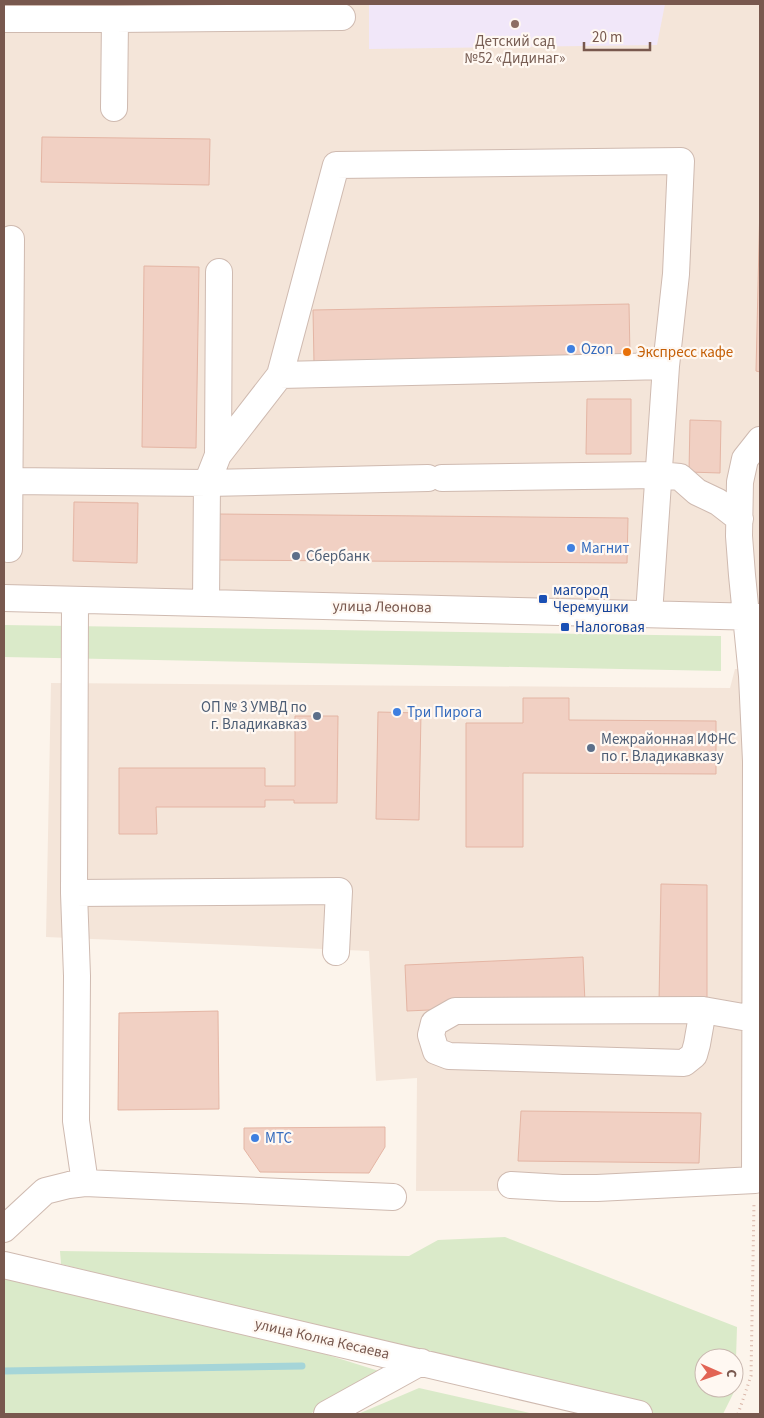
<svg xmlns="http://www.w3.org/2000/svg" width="764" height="1418" font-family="'Source Sans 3',sans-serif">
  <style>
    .residential { fill: #f4e5d9 }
    .education { fill: #f1e7f9 }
    .green { fill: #daeac9; fill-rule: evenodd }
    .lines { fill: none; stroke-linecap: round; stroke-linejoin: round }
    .stream { stroke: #a5d5d8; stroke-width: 7 }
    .building { fill: #f1d0c3; stroke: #e4b5a4 }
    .minor-casing { stroke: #cfbab0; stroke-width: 28 }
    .path { stroke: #d7b3a5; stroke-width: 3; stroke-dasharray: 1 4; stroke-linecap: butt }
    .minor { stroke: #fff; stroke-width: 26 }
    .education-dot { fill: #8d6e63; stroke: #fff8f2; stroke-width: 2 }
    .shop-dot { fill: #3f7fe0; stroke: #fff8f2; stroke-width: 2 }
    .food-dot { fill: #e8710a; stroke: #fff8f2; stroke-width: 2 }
    .service-dot { fill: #5c6f8a; stroke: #fff8f2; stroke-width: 2 }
    .transit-dot { fill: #1a4fb4; stroke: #fff8f2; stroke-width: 2 }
    .labels { text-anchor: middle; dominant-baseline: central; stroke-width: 4.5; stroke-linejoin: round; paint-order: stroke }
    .education-label { font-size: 15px; fill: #785e54; stroke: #fff8f2 }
    .shop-label { font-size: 15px; fill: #366cbe; stroke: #fff8f2; text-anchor: start }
    .food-label { font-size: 15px; fill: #c56008; stroke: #fff8f2; text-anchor: start }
    .service-label { font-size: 15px; fill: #4e5e75; stroke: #fff8f2; text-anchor: start }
    .transit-label { font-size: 15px; fill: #164399; stroke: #fff8f2; text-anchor: start }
    .street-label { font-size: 15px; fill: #78584e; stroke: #fff8f2 }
  </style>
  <rect width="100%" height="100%" fill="#fcf4eb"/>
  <path class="residential" d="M4 4H760V617L4 598Z
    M735 669H760V1191H416L417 1078 376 1081 369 951 46 937 51 683 730 688Z"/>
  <path class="education" d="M369 4H665L657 45 369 49Z"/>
  <path class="green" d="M4 625 721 636V671L4 657Z
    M505 1237 737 1327 735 1390 723 1414H654L61 1264 60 1251 409 1256 438 1240ZM704 1358H734V1388H704Z
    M4 1267 264 1335 379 1371 310 1414H4Z
    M419 1388 534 1414H358Z"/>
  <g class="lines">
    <path class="stream" d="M4 1371 302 1366"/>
  </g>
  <path class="building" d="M42 137 210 139 209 185 41 182Z
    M760 202V372L756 371Z
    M144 266 199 267 196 448 142 447Z
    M629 304 630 356 314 363 313 310Z
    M587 399H631V454H586Z
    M690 420 721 421 720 473 689 472Z
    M74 502 138 503 137 563 73 561Z
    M218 514 628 518 627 563 218 560Z
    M523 698H569V720L716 721V774L523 773V847H466V723H523Z
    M378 712 421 713 419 820 376 819Z
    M295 716H338L337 803H294V800H265V807H156L157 834H119V768H265V786H295Z
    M661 884 707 885V1003H659Z
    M583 957 585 1003 407 1011 405 965Z
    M218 1011 219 1109 118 1110 119 1013Z
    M521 1111 701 1113 699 1163 518 1161Z
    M385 1127V1147L369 1173 260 1172 244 1149V1128Z"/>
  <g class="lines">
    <g class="minor-casing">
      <path id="minor" d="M4 19H115L114 108
        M115 19 342 17
        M280 375 666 366
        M218 455 219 272
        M442 478 658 475 680 477 697 492 718 502 740 519
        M10 481 207 483 428 478
        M9 549 11 239
        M4 598 760 617
        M75 600 74 893 339 891 336 952
        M206 603 207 483 218 455 280 375 336 165 681 161 676 274 666 366 649 614
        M74 893 77 976 76 1121 85 1183
        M703 1010 697 1044 694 1055 684 1063 449 1056 436 1051 431 1035 434 1023 455 1011 703 1010 760 1020
        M511 1185 562 1188H597L755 1180 756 761 752 676 742 575 739 536 740 482 745 459 760 440
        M4 1229 45 1191 69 1185 85 1183 393 1197
        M4 1265 639 1414
        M327 1414 421 1362"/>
    </g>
    <path class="path" d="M738 1414 751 1376 754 1202"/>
    <use href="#minor" class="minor"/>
  </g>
  <circle class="education-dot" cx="515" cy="24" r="5"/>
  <g class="shop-dot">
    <circle cx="571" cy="349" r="5"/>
    <circle cx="571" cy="548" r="5"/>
    <circle cx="397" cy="712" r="5"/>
    <circle cx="255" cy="1138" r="5"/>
  </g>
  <circle class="food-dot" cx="627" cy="352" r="5"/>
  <g class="service-dot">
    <circle cx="296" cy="556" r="5"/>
    <circle cx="317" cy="716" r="5"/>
    <circle cx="591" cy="748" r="5"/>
  </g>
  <g class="transit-dot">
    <rect x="538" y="594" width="10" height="10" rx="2.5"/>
    <rect x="560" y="622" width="10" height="10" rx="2.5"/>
  </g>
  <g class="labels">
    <g class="education-label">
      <text x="515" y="41">Детский сад<tspan x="515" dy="17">№52 «Дидинаг»</tspan></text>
    </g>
    <g class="shop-label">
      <text x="581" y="349">Ozon</text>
      <text x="581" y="548">Магнит</text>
      <text x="407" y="712">Три Пирога</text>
      <text x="265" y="1138">МТС</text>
    </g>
    <g class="food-label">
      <text x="637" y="352">Экспресс кафе</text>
    </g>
    <g class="service-label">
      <text x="306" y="556">Сбербанк</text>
      <text x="307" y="707" text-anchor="end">ОП № 3 УМВД по<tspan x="307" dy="17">г. Владикавказ</tspan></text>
      <text x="601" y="739">Межрайонная ИФНС<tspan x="601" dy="17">по г. Владикавказу</tspan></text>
    </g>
    <g class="transit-label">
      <text x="553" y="590">магород<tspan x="553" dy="17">Черемушки</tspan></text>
      <text x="575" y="627">Налоговая</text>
    </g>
    <g class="street-label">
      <text transform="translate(382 607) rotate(1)">улица Леонова</text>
      <text transform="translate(322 1339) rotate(13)">улица Колка Кесаева</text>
    </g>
  </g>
  <rect width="764" height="1418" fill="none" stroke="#78584e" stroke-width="10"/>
  <g transform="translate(719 1373) rotate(92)"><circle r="24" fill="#fff8f2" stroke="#c9b8b0"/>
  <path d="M0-4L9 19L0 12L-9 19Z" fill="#e26454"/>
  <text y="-8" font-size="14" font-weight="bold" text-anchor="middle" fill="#78584e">С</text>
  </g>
  <path d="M584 42v8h66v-8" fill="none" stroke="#78584e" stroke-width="2.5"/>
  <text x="592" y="42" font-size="15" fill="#78584e" stroke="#fff8f2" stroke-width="4" paint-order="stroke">20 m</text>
</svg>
